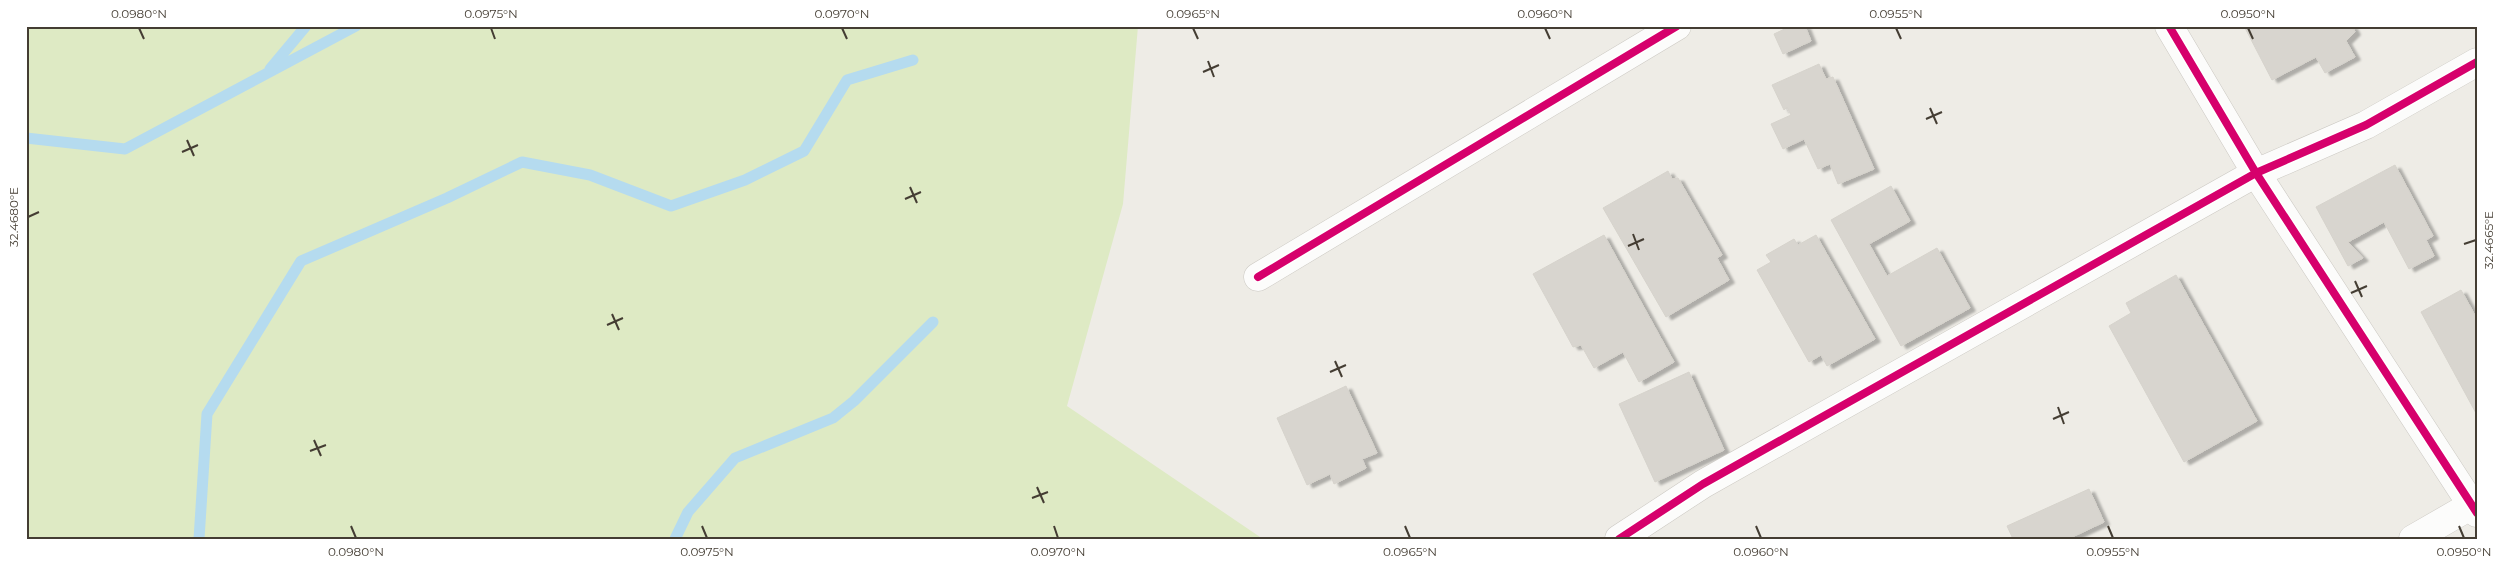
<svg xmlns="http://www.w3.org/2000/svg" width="2503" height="565" font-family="Montserrat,sans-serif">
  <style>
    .green { fill: #deeac4 }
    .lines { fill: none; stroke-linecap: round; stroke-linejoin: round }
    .stream { stroke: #b5dbef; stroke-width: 11 }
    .building { fill: #d8d5cf; stroke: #d6d3cc; filter: url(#shadow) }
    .street-casing { stroke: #cbc8c2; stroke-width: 29 }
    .street { stroke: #fcfcfb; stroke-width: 28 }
    .cycleway-casing { stroke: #fff; stroke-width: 11 }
    .cycleway { stroke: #d6006c; stroke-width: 8 }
    .ticks { fill: none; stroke: #443d33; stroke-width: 2 }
    .neatline { fill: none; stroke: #443d33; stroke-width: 2 }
    .ticks-label { font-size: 12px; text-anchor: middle; fill: #443d33 }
  </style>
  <defs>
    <filter id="shadow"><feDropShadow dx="5.5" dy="3" stdDeviation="1" flood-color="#0004"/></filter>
  </defs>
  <rect width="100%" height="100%" fill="#eeece6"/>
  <path class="green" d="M26 26H1138L1123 204 1067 406 1263 539H26Z"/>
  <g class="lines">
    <path class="stream" d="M270 69 306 26
      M26 138 125 149 356 26
      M199 539 207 414 301 261 447 198 522 162 590 175 671 206 745 180 804 151 847 80 913 60
      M675 539 688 512 735 458 833 418 854 401 933 322"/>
  </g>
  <path class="building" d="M1791 26H1805L1811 41 1783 54 1774 34Z
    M2244 26H2352L2355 32 2346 41 2355 57 2325 73 2316 57 2272 80Z
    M1819 64 1826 79 1833 77 1874 169 1838 184 1830 164 1818 169 1804 139 1783 149 1771 124 1791 115 1787 107 1784 110 1772 85Z
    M2395 165 2433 236 2426 240 2434 256 2409 269 2384 222 2348 242 2363 258 2348 266 2316 207Z
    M1668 171 1672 179 1678 178 1722 255 1717 258 1729 280 1666 317 1603 208Z
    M1891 186 1910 221 1869 244 1887 276 1937 248 1970 308 1901 346 1831 220Z
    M1604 235 1674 362 1639 382 1623 352 1594 368 1581 345 1573 347 1533 274Z
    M1816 235 1875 339 1827 366 1821 355 1809 362 1757 270 1771 262 1766 255 1794 239 1798 245Z
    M2176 275 2257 421 2184 462 2109 326 2131 313 2126 303Z
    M2461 290 2477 319V415L2421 312Z
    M1689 372 1724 450 1655 482 1619 404Z
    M1346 386 1377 453 1362 459 1366 468 1334 484 1330 474 1307 485 1277 418Z
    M2089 489 2104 522 2068 539H2013L2007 526Z"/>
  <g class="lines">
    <g class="street-casing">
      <path id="street" d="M2169 26 2256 173 2477 513
        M1258 277 1677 26
        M1619 539 1703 484 2256 173 2366 125 2477 62
        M2413 539 2472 505"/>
    </g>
    <use href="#street" class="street"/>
    <g class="cycleway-casing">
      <path id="cycleway" d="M2169 26 2256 173 2477 513
        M1258 277 1677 26
        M1619 539 1703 484 2256 173 2366 125 2477 62"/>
    </g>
    <use href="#cycleway" class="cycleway"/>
  </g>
  <path class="ticks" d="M139 28 144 39M491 28 495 39M842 28 847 39M1193 28 1198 39M1545 28 1550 39M1896 28 1901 39M2248 28 2253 39M1208 61 1214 77M1203 72 1219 65M1930 108 1937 124M1926 119 1942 112M187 140 194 156M182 152 198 145M910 187 917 203M905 199 921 192M28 217 39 212M1633 234 1639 250M2464 244 2476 240M1628 246 1644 239M2355 281 2362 297M2351 293 2367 286M612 314 619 330M607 325 623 318M1335 361 1342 377M1330 372 1346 365M2058 407 2064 424M2053 419 2069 412M314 440 321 456M310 451 326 445M1037 487 1044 503M1032 498 1048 492M351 526 356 538M702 526 707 538M1054 526 1058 538M1405 526 1410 538M1756 526 1761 538M2108 526 2113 538M2459 526 2464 538"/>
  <rect width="2503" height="565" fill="none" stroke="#ffffff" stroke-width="55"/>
  <rect x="28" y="28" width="2448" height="510" class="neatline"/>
  <g class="ticks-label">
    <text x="139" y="18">0.0980°N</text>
    <text x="491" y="18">0.0975°N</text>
    <text x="842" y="18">0.0970°N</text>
    <text x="1193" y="18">0.0965°N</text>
    <text x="1545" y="18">0.0960°N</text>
    <text x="1896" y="18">0.0955°N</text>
    <text x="2248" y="18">0.0950°N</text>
    <text transform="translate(14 217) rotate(-90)" y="4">32.4680°E</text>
    <text transform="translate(2489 240) rotate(-90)" y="4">32.4665°E</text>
    <text x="356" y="556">0.0980°N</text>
    <text x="707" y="556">0.0975°N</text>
    <text x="1058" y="556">0.0970°N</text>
    <text x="1410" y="556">0.0965°N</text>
    <text x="1761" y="556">0.0960°N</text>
    <text x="2113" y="556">0.0955°N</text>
    <text x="2464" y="556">0.0950°N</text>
  </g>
</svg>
